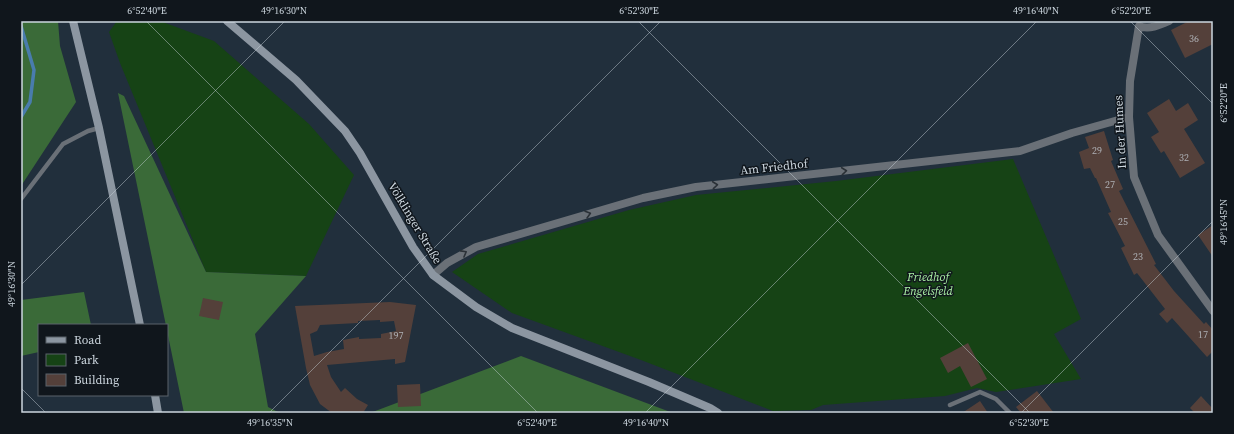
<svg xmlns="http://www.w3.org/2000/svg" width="1234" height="434" font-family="'Source Serif 4',serif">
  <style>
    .green { fill: #164315 }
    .forest { fill: #3a6a38 }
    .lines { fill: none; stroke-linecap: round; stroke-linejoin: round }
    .stream { stroke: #497cad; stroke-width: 3.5 }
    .building { fill: #54403a; fill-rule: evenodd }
    .lane { stroke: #6a7077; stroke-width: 4.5 }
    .street { stroke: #6a7077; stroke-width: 8 }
    .secondary { stroke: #8c96a1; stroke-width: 8 }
    .oneway { stroke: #2b3137 }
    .ticks { fill: none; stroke: #ccd6de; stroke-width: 1; stroke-opacity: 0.45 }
    .labels { text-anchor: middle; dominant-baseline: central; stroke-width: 3; stroke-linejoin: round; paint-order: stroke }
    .number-label { font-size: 10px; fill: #aeb0b5 }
    .street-label { font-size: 12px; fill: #ccd6de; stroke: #10161c }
    .park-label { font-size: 12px; font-style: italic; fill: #aaf0a5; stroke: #10161c }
    .neatline { fill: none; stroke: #ccd6de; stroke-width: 1.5 }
    .ticks-label { font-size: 10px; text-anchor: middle; fill: #ccd6de }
  </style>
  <rect width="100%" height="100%" fill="#212f3c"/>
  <path class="green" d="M117 21H160L214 41 309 124 354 175 306 276 206 272 120 63 109 32Z
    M1013 159 1081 319 1054 334 1081 379 996 392 977 388 945 396 823 405 811 410 773 411 641 360 512 313 452 272 478 254 629 210 696 195 836 181Z"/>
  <path class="forest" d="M21 21H58L60 46 76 102 21 186Z
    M118 93 124 96 206 272 306 276 255 334 268 407 280 413H184Z
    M84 292 91 325H39V352L21 356V300Z
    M521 356 673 413H370Z"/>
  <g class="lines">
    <path class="stream" d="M21 26 34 70 30 102 21 117"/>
  </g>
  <path class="building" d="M1189 21H1213V44L1185 58 1171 30Z
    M1169 99 1176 111 1188 103 1198 120 1184 129 1205 163 1180 178 1164 151 1161 153 1151 137 1159 132 1147 113Z
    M1104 131 1113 160 1111 161 1123 189 1119 191 1156 264 1154 265 1174 291 1204 324 1206 322 1213 330V351L1207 357 1172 318 1167 323 1159 314 1165 309 1137 273 1134 275 1121 248 1125 246 1108 213 1111 212 1096 178H1095L1090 168 1084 169 1079 152 1089 148 1085 137Z
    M1213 225V257L1198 235Z
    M203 298 223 302 219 320 199 316Z
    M390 302 416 305 405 362 395 364V359L327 365 331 377 341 392 345 388 357 399 368 405 363 413H332L320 404 310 385 306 368 295 306ZM380 320V322L394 321 396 331 381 334V338L359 339V337L343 340 344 349 327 352 314 356 310 334 317 331 320 325 358 323V321Z
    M968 343 987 379 971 387 960 366 948 373 940 358Z
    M420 384 421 406 398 407 397 385Z
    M1037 391 1054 413H1021L1016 407Z
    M1201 396 1213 409V413H1195L1190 408Z
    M980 401 988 413H962Z"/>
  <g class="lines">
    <path class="lane" d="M21 199 63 144 88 131 99 128
      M950 405 980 392 996 399 1010 413"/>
    <path class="street" d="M1169 21C1160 25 1149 30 1139 26L1130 81 1129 117 1134 177 1158 235 1213 311
      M433 275 447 263 476 247 643 198 696 187 1020 151 1072 133 1129 117"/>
    <path class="secondary" d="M73 21 99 128 140 325
      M227 21 296 80 345 131 360 153 413 247 433 275 476 307 512 328 649 382 710 408 718 413
      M155 395 158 413"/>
  </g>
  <defs><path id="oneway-chevron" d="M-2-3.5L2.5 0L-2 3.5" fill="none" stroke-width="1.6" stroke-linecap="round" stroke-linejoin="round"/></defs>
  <g class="oneway">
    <use href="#oneway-chevron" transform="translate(844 171) rotate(-6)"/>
    <use href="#oneway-chevron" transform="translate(715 185) rotate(-6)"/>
    <use href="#oneway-chevron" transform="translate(588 214) rotate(-16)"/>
    <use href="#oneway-chevron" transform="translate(464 253) rotate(-29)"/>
  </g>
  <path class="ticks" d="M146 21 538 413M638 21 1030 413M1130 21 1213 104M21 285 285 21M21 388 46 413M269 413 661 21M645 413 1037 21M1021 413 1213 221"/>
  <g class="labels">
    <g class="number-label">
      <text x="1194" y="38">36</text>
      <text x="1097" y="150">29</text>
      <text x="1184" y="157">32</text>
      <text x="1110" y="184">27</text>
      <text x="1123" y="221">25</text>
      <text x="1138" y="256">23</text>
      <text x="1203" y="334">17</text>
      <text x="396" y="335">197</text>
    </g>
    <g class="street-label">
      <text transform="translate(1120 132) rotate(-93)">In der Humes</text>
      <text transform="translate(774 167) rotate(-6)">Am Friedhof</text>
      <text transform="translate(415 223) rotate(59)">Völklinger Straße</text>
    </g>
    <g class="park-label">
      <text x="928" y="277">Friedhof<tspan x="928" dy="14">Engelsfeld</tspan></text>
    </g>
  </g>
  <rect width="1234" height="434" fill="none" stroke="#10161c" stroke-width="44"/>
  <rect x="38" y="324" width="130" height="72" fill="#10161c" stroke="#5b636a"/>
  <rect x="46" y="337" width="20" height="6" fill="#8c96a1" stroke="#5b636a"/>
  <text x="74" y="344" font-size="12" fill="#ccd6de">Road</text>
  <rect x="46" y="354" width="20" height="12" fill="#164315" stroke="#5b636a"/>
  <text x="74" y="364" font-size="12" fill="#ccd6de">Park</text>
  <rect x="46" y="374" width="20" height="12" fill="#54403a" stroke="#5b636a"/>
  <text x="74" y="384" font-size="12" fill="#ccd6de">Building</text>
  <rect x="22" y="22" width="1190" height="390" class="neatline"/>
  <g class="ticks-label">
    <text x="147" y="14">6°52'40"E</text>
    <text x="284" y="14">49°16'30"N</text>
    <text x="639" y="14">6°52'30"E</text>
    <text x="1036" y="14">49°16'40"N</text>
    <text x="1131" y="14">6°52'20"E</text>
    <text transform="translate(1223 103) rotate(-90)" y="4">6°52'20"E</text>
    <text transform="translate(1223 222) rotate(-90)" y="4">49°16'45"N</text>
    <text transform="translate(11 284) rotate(-90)" y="4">49°16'30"N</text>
    <text x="270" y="426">49°16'35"N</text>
    <text x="537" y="426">6°52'40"E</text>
    <text x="646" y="426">49°16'40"N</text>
    <text x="1029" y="426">6°52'30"E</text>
  </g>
</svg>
